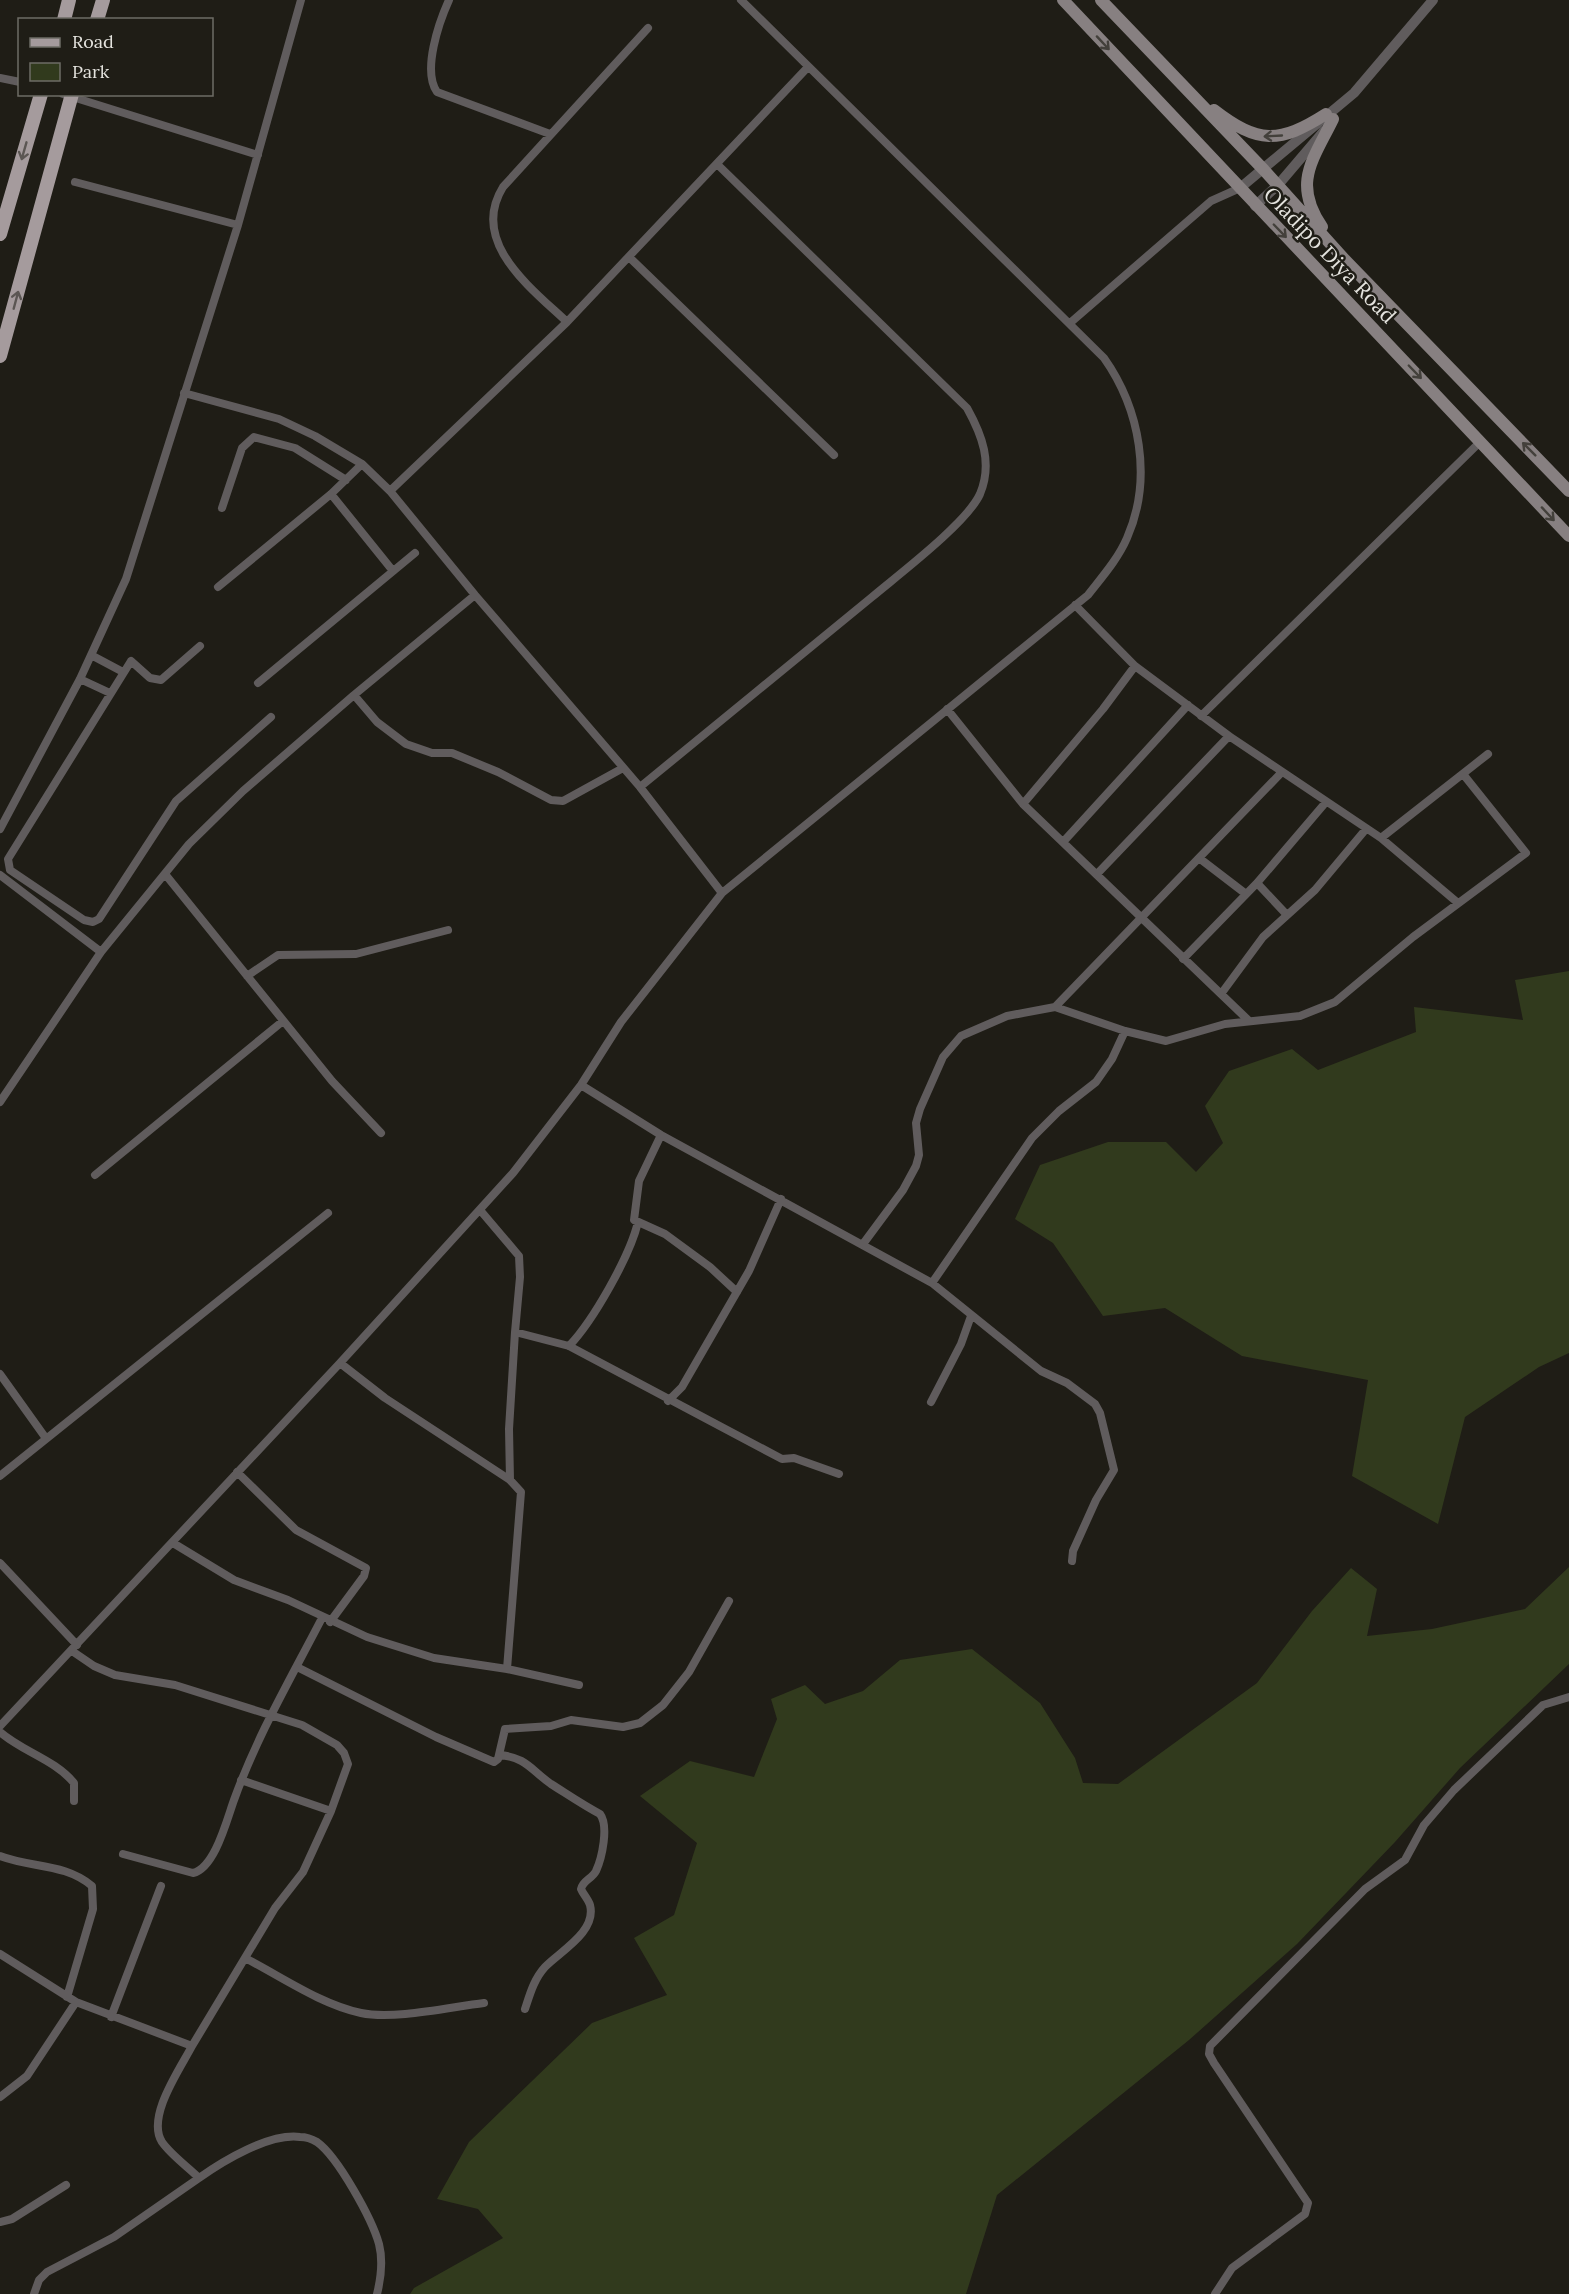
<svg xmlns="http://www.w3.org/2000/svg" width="1569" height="2294" font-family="Lora,serif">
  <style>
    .green { fill: #313a1d }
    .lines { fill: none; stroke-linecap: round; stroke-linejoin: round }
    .minor { stroke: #605c5d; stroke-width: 8 }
    .tertiary { stroke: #605c5d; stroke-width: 10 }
    .secondary { stroke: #878081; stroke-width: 12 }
    .primary { stroke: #a59b9d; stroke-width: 14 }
    .oneway { stroke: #43403b }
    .oneway2 { stroke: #5b5653 }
    .labels { text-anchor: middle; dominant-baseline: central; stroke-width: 5; stroke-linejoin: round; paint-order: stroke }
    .street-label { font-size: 21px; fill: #e4e3de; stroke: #1f1d16 }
  </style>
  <rect width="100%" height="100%" fill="#1f1d16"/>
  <path class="green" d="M1569 971V1353L1539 1367 1465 1417 1438 1524 1352 1476 1368 1380 1242 1356 1165 1308 1103 1316 1053 1243 1015 1219 1040 1165 1108 1142H1166L1196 1172 1223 1143 1205 1106 1229 1071 1292 1049 1318 1070 1416 1032 1414 1007 1523 1020 1515 980Z
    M1569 1567V1664L1460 1768 1395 1842 1297 1944 1189 2040 997 2195 966 2294H410L414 2288 503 2238 478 2209 437 2199 469 2142 592 2023 667 1995 634 1938 674 1915 697 1843 640 1796 690 1761 754 1777 777 1719 771 1699 805 1685 825 1704 863 1691 900 1660 972 1649 1040 1703 1075 1758 1083 1783 1118 1784 1257 1683 1312 1611 1351 1568 1377 1589 1367 1636 1432 1629 1525 1609Z"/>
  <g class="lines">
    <path class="minor" d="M449 0C439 22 422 71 437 92L550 134
      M0 78 20 82
      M63 94 258 155
      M75 182 238 225
      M629 257 834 455
      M567 322C531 288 469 242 503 187L648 28
      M1070 323 1211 201 1240 188
      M184 393 279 419 315 436 362 464 390 491 475 595 640 787 722 893
      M390 491 567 322 808 67
      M331 494 393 571
      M222 508 242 448 254 437 295 448 346 480
      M218 587 331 494 362 464
      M1075 605 1135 666 1229 736 1381 838 1458 903
      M200 646 161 680 150 678 131 661 8 859 10 870 84 920 93 922 99 919 176 801 271 717
      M91 655 123 672
      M80 679 110 693
      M258 683 415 553
      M354 695 377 722 406 744 432 753H452L498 772 551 800 563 801 623 768
      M947 709 1023 804 1248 1020
      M1201 716 1481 441
      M640 787C717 724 795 660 872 597 898 575 967 523 980 494 993 463 982 435 967 408L718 165
      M1023 804 1103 709 1135 666
      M0 829 80 679 126 579 238 225 301 0
      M1381 838 1488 754
      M1064 841 1188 705
      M1199 858 1246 894
      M165 874 332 1081 381 1133
      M1097 874 1229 736
      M0 875 101 952
      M1257 883 1287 915
      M1183 959 1257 883 1326 802
      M247 976 278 955 356 954 448 930
      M1221 994 1263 937 1315 890 1366 829
      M1055 1007 1281 773
      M581 1085 661 1135 932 1283 1041 1371 1067 1383 1095 1404 1100 1413 1114 1470 1096 1500 1073 1551 1072 1561
      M0 1102 101 952 189 844 243 791 354 695 475 595
      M661 1135 639 1181 634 1220 665 1234 710 1267 737 1292
      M95 1175 283 1021
      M480 1210 519 1256 520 1277 515 1332 569 1346 782 1459 794 1458 839 1474
      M863 1244 903 1190 916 1166 919 1155 916 1123 920 1109 943 1057 961 1036 1007 1016 1055 1007 1125 1031 1166 1041 1225 1024 1300 1016 1335 1002 1413 937 1526 853 1463 774
      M932 1283 1032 1138 1059 1111 1096 1082 1112 1059 1125 1031
      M569 1346C593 1321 630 1256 638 1222
      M340 1363 385 1398 510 1480 521 1492 507 1669
      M0 1374 45 1437
      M668 1401 682 1387 749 1271 781 1199
      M931 1402 961 1344 971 1316
      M237 1472 296 1530 366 1568 364 1576 330 1622
      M0 1476 328 1213
      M510 1480 509 1429 515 1332
      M173 1543 234 1580 288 1600 367 1637 434 1658 507 1669 579 1685
      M0 1563 77 1645
      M72 1651 94 1666 115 1675 175 1685 302 1725 337 1745 344 1753 348 1764 331 1811 303 1872 275 1908 192 2046
      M297 1667 436 1737 494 1762 498 1759 505 1729 551 1726 571 1720 623 1727 640 1723 663 1705 689 1672 729 1601
      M0 1726 340 1363 513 1173 581 1085 621 1022 722 893 1088 595C1102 577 1118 559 1127 538 1153 479 1140 409 1104 358L741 0
      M0 1732C23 1752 54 1759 74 1783V1801
      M499 1755C526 1757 531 1770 551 1784 567 1794 583 1805 600 1814 609 1826 602 1858 596 1871 592 1879 583 1880 581 1889 583 1894 588 1899 590 1905 597 1932 559 1952 545 1967 534 1979 530 1994 525 2009
      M241 1780 331 1811
      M123 1854 193 1873C215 1868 227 1819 234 1800 257 1736 291 1678 322 1618
      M0 1856C31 1868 65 1863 92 1886L93 1909 67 1997
      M0 1954 76 2002 192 2046C180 2069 146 2117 162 2142 171 2155 188 2167 199 2178 223 2161 269 2133 300 2137 306 2137 312 2139 317 2142 338 2157 372 2219 379 2244 383 2260 381 2278 377 2294
      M245 1958C282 1977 320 2004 361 2013 394 2020 450 2007 484 2003
      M111 2017 161 1886
      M0 2097 27 2076 76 2002
      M0 2222 12 2219 66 2185
      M34 2294 39 2280 47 2272 114 2237 199 2178
      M1215 2294 1232 2268 1305 2214 1308 2203 1214 2063 1209 2054 1210 2046 1365 1889 1405 1860 1424 1825 1454 1790 1543 1705 1569 1697"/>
    <path class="tertiary" d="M1240 188 1354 93 1433 0
      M1255 206 1278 185 1324 131"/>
    <path class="secondary" d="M1063 0 1569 536
      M1101 0 1264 170 1345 260 1569 491
      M1214 110C1258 144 1279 144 1326 114
      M1322 227C1292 183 1313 160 1333 119"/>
    <path class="primary" d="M64 20 69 0
      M97 20 103 0
      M0 234 41 94
      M0 356 72 94"/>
  </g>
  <defs><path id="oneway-shaft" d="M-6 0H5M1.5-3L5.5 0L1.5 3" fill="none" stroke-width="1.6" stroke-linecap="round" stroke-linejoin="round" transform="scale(1.5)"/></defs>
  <g class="oneway">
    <use href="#oneway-shaft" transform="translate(1103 43) rotate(47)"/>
    <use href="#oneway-shaft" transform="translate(1273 136) rotate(177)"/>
    <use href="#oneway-shaft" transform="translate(1280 231) rotate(46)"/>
    <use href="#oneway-shaft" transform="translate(1415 372) rotate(46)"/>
    <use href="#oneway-shaft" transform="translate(1529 449) rotate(-135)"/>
    <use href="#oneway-shaft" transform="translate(1548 514) rotate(47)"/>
  </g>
  <g class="oneway2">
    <use href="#oneway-shaft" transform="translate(24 151) rotate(106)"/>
    <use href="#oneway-shaft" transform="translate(16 300) rotate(-75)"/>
  </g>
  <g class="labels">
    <g class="street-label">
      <text transform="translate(1330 255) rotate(46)">Oladipo Diya Road</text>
    </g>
  </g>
  <rect x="18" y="18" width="195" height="78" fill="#1f1d16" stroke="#6e6c66" stroke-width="1.5"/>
  <rect x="30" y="38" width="30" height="9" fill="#a59b9d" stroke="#6e6c66" stroke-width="1.5"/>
  <text x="72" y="48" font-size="18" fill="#e4e3de">Road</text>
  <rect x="30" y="63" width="30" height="18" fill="#313a1d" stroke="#6e6c66" stroke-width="1.5"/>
  <text x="72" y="78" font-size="18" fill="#e4e3de">Park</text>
</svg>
